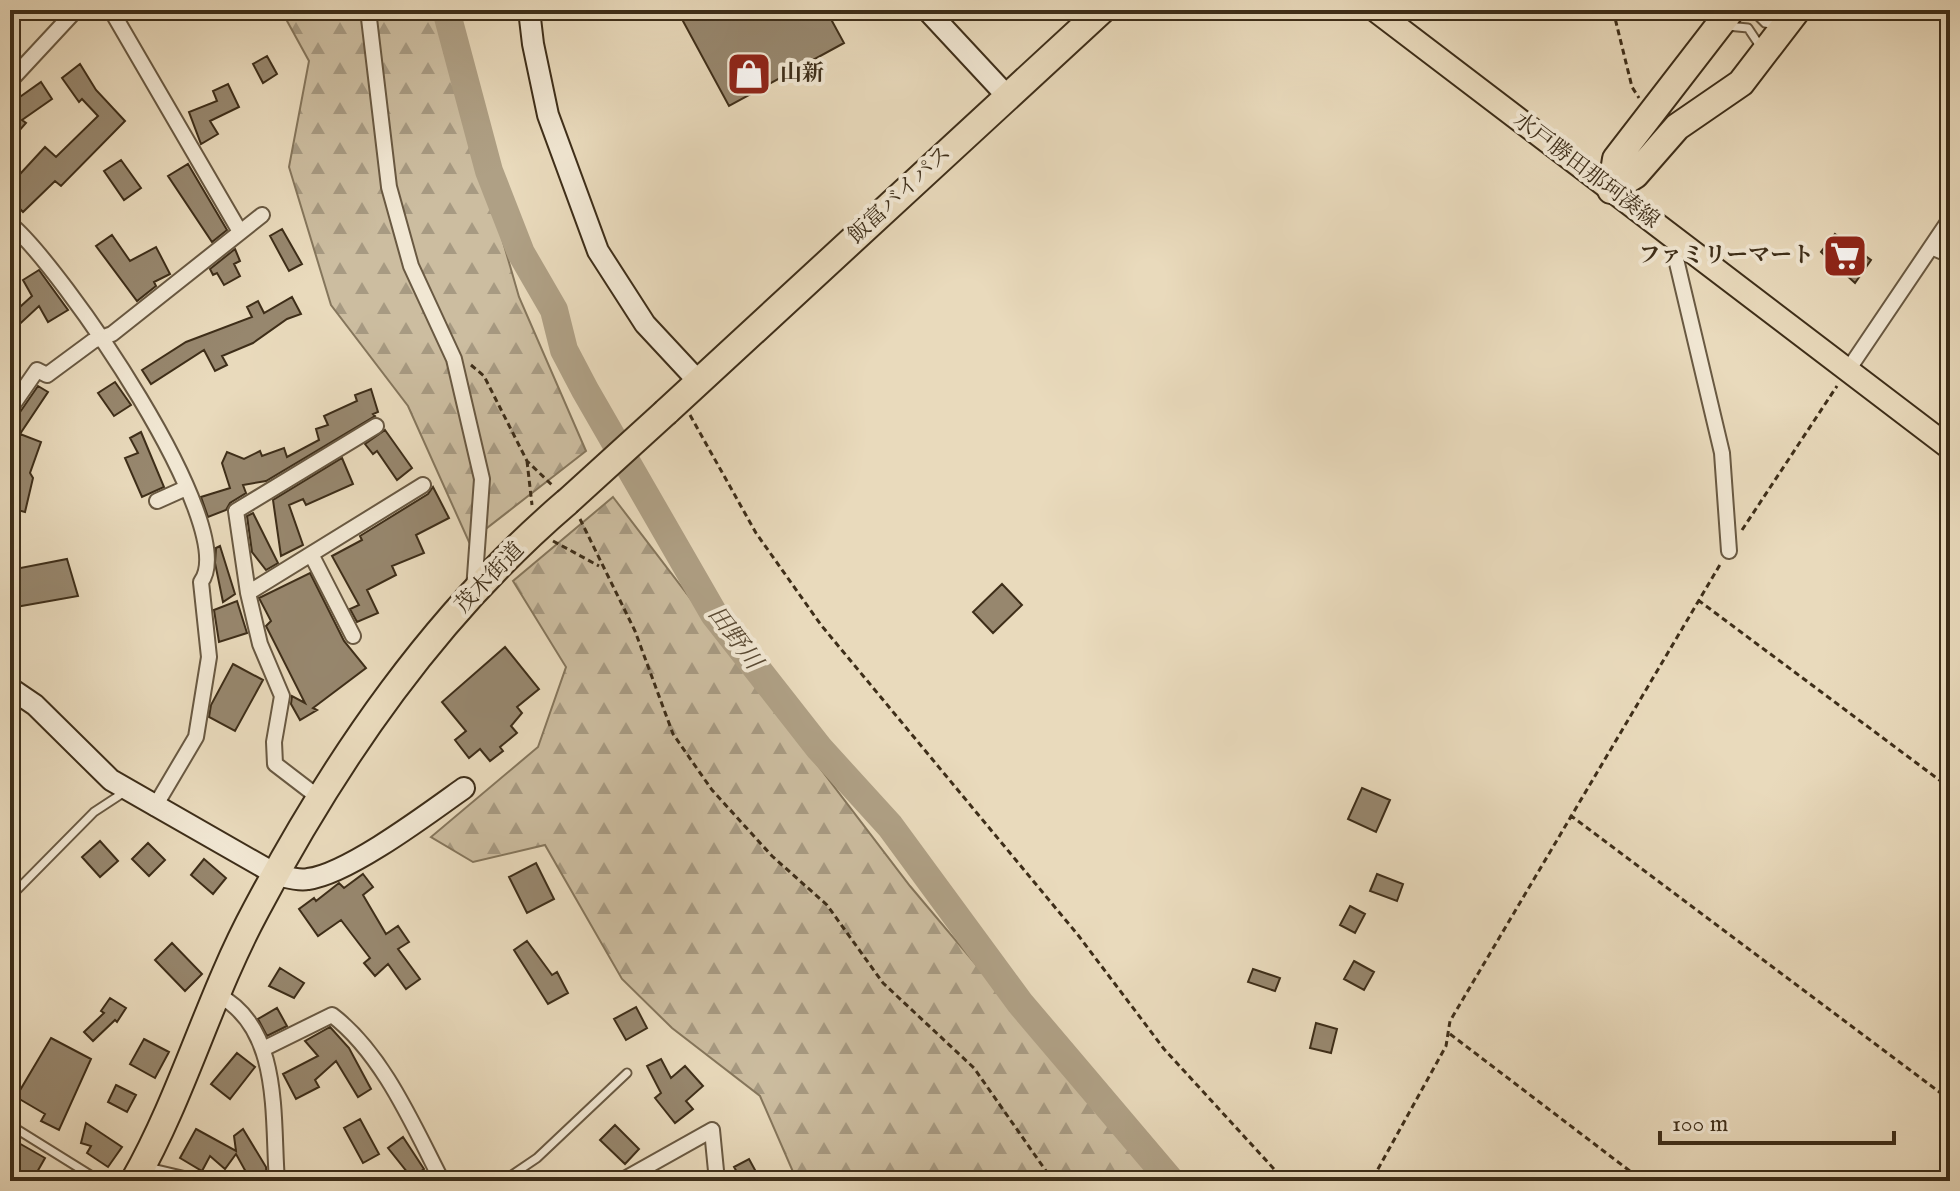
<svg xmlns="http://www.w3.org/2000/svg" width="1960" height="1191" font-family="'IM FELL English','Noto Serif JP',serif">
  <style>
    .forest { fill: url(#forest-firs); stroke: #85765c; stroke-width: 2 }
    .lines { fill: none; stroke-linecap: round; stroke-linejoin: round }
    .river { stroke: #afa085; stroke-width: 28 }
    .building { fill: #97876e; stroke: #3e2e19; stroke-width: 2 }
    .lane-casing { stroke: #695942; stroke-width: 11 }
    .street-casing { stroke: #695942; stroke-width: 18 }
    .secondary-casing { stroke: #3e2e19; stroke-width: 24 }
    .primary-casing { stroke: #3e2e19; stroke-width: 26 }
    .highway-casing { stroke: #3e2e19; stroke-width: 30 }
    .path { stroke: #3e2e19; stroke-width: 3; stroke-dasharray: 6 4; stroke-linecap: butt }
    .lane { stroke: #f1e7d3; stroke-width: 7 }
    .street { stroke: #f1e7d3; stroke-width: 14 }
    .secondary { stroke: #f1e7d3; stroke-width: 20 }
    .primary { stroke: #e9dabc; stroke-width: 22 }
    .highway { stroke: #e9dabc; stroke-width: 26 }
    .highway-bridge-casing { stroke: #3e2e19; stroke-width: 30; stroke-linecap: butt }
    .highway-bridge { stroke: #e9dabc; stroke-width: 26 }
    .labels { text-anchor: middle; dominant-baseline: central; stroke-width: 8; stroke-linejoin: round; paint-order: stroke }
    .poi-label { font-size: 22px; font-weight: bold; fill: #3e2e19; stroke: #f1e7d3; text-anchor: start }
    .street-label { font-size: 22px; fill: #3e2e19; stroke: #f1e7d3 }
    .water-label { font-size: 24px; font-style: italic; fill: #5a4a34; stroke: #f1e7d3 }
  </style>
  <defs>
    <pattern id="forest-firs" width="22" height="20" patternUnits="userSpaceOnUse" patternTransform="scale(2)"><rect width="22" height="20" fill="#ccbda0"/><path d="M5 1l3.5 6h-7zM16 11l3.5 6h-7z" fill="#a79a82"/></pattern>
  </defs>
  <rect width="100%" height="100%" fill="#e9dabc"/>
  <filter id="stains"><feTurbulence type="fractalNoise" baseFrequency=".0025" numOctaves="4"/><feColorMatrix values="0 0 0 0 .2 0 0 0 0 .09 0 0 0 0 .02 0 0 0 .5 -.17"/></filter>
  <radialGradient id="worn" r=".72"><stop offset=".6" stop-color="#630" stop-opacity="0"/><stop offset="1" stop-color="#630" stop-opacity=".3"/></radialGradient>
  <path class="forest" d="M281 10H436L519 297 586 451 469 542 408 406 331 305 289 167 309 61Z
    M613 497 910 886 1158 1181H797L760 1096 672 1028 622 979 545 845 473 862 431 837 538 747 566 667 513 581Z"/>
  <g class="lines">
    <path class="river" d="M446 10 489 171 521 253 554 310 564 350 585 390 714 614 819 748 890 826 1020 1003 1171 1181"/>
  </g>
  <path class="building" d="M677 10H826L844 43 729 106Z
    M267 56 277 74 263 83 253 64Z
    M80 64 96 90 125 121 61 186 55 181 23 212 10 199V178L18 170 21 173 45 147 56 157 98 116 82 99 79 102 62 78Z
    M41 82 52 99 22 120 26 123 10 141V104Z
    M228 84 239 107 210 121 218 134 201 144 189 112 217 101 213 91Z
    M121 160 141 188 124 200 104 171Z
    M188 164 227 230 212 242 168 176Z
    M282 229 302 264 289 271 270 236Z
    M1835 234 1871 260 1855 283 1821 252Z
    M112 235 130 261 156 247 170 274 154 282 156 286 137 301 96 246Z
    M235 249 240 261 234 264 240 276 224 285 217 273 213 275 210 269Z
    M39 270 68 310 48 322 39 306 10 333V316L32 296 23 280Z
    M292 297 301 314 287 319 253 343 222 356 227 365 215 371 204 350 151 384 142 370 186 342 252 317 247 307 258 301 264 313Z
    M115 382 131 405 114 416 98 393Z
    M38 386 48 392 20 434 41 442 30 473 33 478 25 512 10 508V462L20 434 10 428V419L18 415Z
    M371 389 378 412 373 414 375 416 266 481 243 485 246 493 230 503 226 510 208 517 201 497 230 488 222 463 227 452 244 459 260 451 262 456 284 448 287 457 319 440 316 429 328 425 324 416 357 401 355 395Z
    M385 430 412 468 397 480 377 451 373 454 365 444Z
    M141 432 164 487 142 497 125 458 138 453 130 438Z
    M342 458 353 484 306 505 303 499 289 505 303 545 281 556 273 500Z
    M433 487 449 518 416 535 424 553 392 566 396 575 367 590 378 613 357 622 350 609 359 605 332 556 362 540 360 536 428 494Z
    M253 513 278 563 266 570 252 552 247 516Z
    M220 546 235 594 223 602 215 563 216 548Z
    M67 559 78 596 10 608V570Z
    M310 573 344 641 366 668 313 708 317 710 300 720 291 704 292 696 305 703 266 626 271 621 259 598Z
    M1002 584 1022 605 993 633 973 612Z
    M237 601 247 633 219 642 214 610Z
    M505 647 539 689 517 707 522 713 511 726 517 733 500 747 503 751 490 761 480 749 469 758 455 740 466 731 442 702Z
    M233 664 263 680 235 731 209 717 211 705Z
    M1362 788 1390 800 1376 832 1348 819Z
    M100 841 118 861 100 877 82 857Z
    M148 843 165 860 149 876 132 859Z
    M204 859 226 878 213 894 191 875Z
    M536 863 554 899 527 913 509 877Z
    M363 874 373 887 363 895 386 934 398 926 409 942 398 949 420 979 406 989 388 964 375 976 364 963 370 958 341 920 318 936 299 909 314 898 316 901 339 883 344 888Z
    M1377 874 1403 884 1397 901 1370 891Z
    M1350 906 1365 914 1355 933 1340 925Z
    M527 941 552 975 557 972 568 993 548 1004 514 950Z
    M172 943 202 974 185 991 155 960Z
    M1354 961 1374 972 1364 990 1344 979Z
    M280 968 304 983 294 998 269 986Z
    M1253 969 1280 978 1275 991 1248 982Z
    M110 998 126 1008 117 1022 115 1020 93 1041 84 1032 104 1013 101 1011Z
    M636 1007 647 1028 626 1040 614 1019Z
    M277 1008 287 1026 267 1036 258 1019Z
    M1316 1023 1337 1029 1331 1053 1310 1048Z
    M330 1027 349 1048 371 1089 358 1097 336 1061 315 1080 319 1087 296 1099 283 1074 318 1056 305 1041Z
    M51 1038 91 1059 59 1130 41 1121 45 1114 16 1097Z
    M144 1039 169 1052 155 1078 130 1064Z
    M237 1053 255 1067 230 1099 211 1084Z
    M661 1059 671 1078 685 1066 703 1086 686 1101 693 1109 675 1123 655 1098 661 1093 647 1066Z
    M116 1085 136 1095 127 1112 108 1102Z
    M360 1119 379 1154 363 1163 344 1128Z
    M86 1123 122 1147 108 1167 87 1153 91 1146 81 1143Z
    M615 1125 639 1149 625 1164 600 1140Z
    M196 1129 236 1151 234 1136 243 1129 266 1167 267 1181H251L236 1154 225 1169 210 1156 202 1171 180 1158Z
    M403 1137 424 1169 412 1178 388 1148Z
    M10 1138 45 1158 32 1181H10L18 1164 10 1160Z
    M749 1159 761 1181H742L734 1167Z"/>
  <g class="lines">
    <g class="lane-casing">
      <path id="lane" d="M1752 10 1765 23 1776 25
        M1727 26 1748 28 1760 46
        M10 897 94 812 126 791
        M10 1125 100 1181
        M503 1181 537 1158 627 1073"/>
    </g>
    <g class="street-casing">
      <path id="street" d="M111 10 239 230
        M368 10 389 187 411 266 454 359 482 479 474 590
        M10 81 76 10
        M10 224C60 265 242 527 201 582L209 657 196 737 154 808
        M1677 240 1676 259 1722 453 1729 551
        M1931 247 1950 255
        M1848 370 1950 219
        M10 409 37 370 47 375 93 341 112 334 262 215
        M157 501 186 488
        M311 554 353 636
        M248 593 423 485
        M318 797 275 764 274 742 282 696 260 644 248 593 236 511 376 426
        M218 995C282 1028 272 1119 277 1181
        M263 1049 332 1015C383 1054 413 1125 442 1181
        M141 1169 192 1181
        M621 1181 712 1130 717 1181"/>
    </g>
    <g class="secondary-casing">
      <path id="secondary" d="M529 10 533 44 548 115 598 251 645 324 699 382
        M927 10 1007 96
        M10 688 35 705 111 780 277 875C287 877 297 881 308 879 348 874 429 813 464 788
        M1947 1181 1950 1177"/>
    </g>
    <g class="primary-casing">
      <path id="primary" d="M1375 10 1950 448"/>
    </g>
    <g class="highway-casing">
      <path id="highway" d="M1611 190 1635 175 1677 127 1741 83 1797 10
        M1611 190 1616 159 1731 10
        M666 412 1102 10
        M134 1181C183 1095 209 997 256 910 337 757 435 615 567 502"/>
    </g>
    <path class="path" d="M1613 10 1632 87 1639 98
      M471 365 484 376 527 461 553 486
      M690 415 756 533 821 625 1078 935 1164 1049 1285 1181
      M527 461 532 505
      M580 519 635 631 673 734 712 790 772 856 827 905 883 983 974 1068 1053 1181
      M1742 530 1837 386
      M553 541 599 566
      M1698 600 1950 788
      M1570 815 1950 1100
      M1450 1034 1643 1181
      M1373 1178 1446 1046 1450 1021 1721 563"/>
    <use href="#lane" class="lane"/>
    <use href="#street" class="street"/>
    <use href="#secondary" class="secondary"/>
    <use href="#primary" class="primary"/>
    <use href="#highway" class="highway"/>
    <g class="highway-bridge-casing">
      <path id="highway-bridge" d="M567 502 666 412"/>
    </g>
    <use href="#highway-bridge" class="highway-bridge"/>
  </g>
  <defs>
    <g id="shop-square" transform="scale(2.3)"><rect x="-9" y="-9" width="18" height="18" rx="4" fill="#8f2418" stroke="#f1e7d3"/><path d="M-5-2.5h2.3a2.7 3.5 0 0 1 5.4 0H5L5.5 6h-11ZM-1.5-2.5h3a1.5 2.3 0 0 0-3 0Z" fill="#fff"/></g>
    <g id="supermarket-square" transform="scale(2.3)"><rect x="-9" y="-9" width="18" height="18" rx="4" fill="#8f2418" stroke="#f1e7d3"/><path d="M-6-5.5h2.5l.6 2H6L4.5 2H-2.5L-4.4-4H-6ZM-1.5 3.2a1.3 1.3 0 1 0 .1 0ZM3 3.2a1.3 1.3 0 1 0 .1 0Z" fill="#fff"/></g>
  </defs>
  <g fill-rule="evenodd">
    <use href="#shop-square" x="749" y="74"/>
    <use href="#supermarket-square" x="1845" y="256"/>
  </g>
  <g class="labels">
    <g class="poi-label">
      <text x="780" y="74">山新</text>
      <text x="1814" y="256" text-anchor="end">ファミリーマート</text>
    </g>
    <g class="street-label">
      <text transform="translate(1586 171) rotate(37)">水戸勝田那珂湊線</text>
      <text transform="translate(900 195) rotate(-43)">飯富バイパス</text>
      <text transform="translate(490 578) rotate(-46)">茂木街道</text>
    </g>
    <g class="water-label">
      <text transform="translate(734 638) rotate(53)">田野川</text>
    </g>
  </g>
  <rect width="1960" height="1191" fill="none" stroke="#e9dabc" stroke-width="40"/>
  <rect x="12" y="12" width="1936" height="1167" fill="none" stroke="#3e2e19" stroke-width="4"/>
  <rect x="20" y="20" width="1920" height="1151" fill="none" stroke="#3e2e19" stroke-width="2"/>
  <path d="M1660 1131v12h234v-12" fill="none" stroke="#3e2e19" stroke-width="4"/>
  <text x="1672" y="1131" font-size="24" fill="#3e2e19" stroke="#f1e7d3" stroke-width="6" paint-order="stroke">100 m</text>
  <rect width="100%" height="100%" filter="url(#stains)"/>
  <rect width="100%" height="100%" fill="url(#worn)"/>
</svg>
